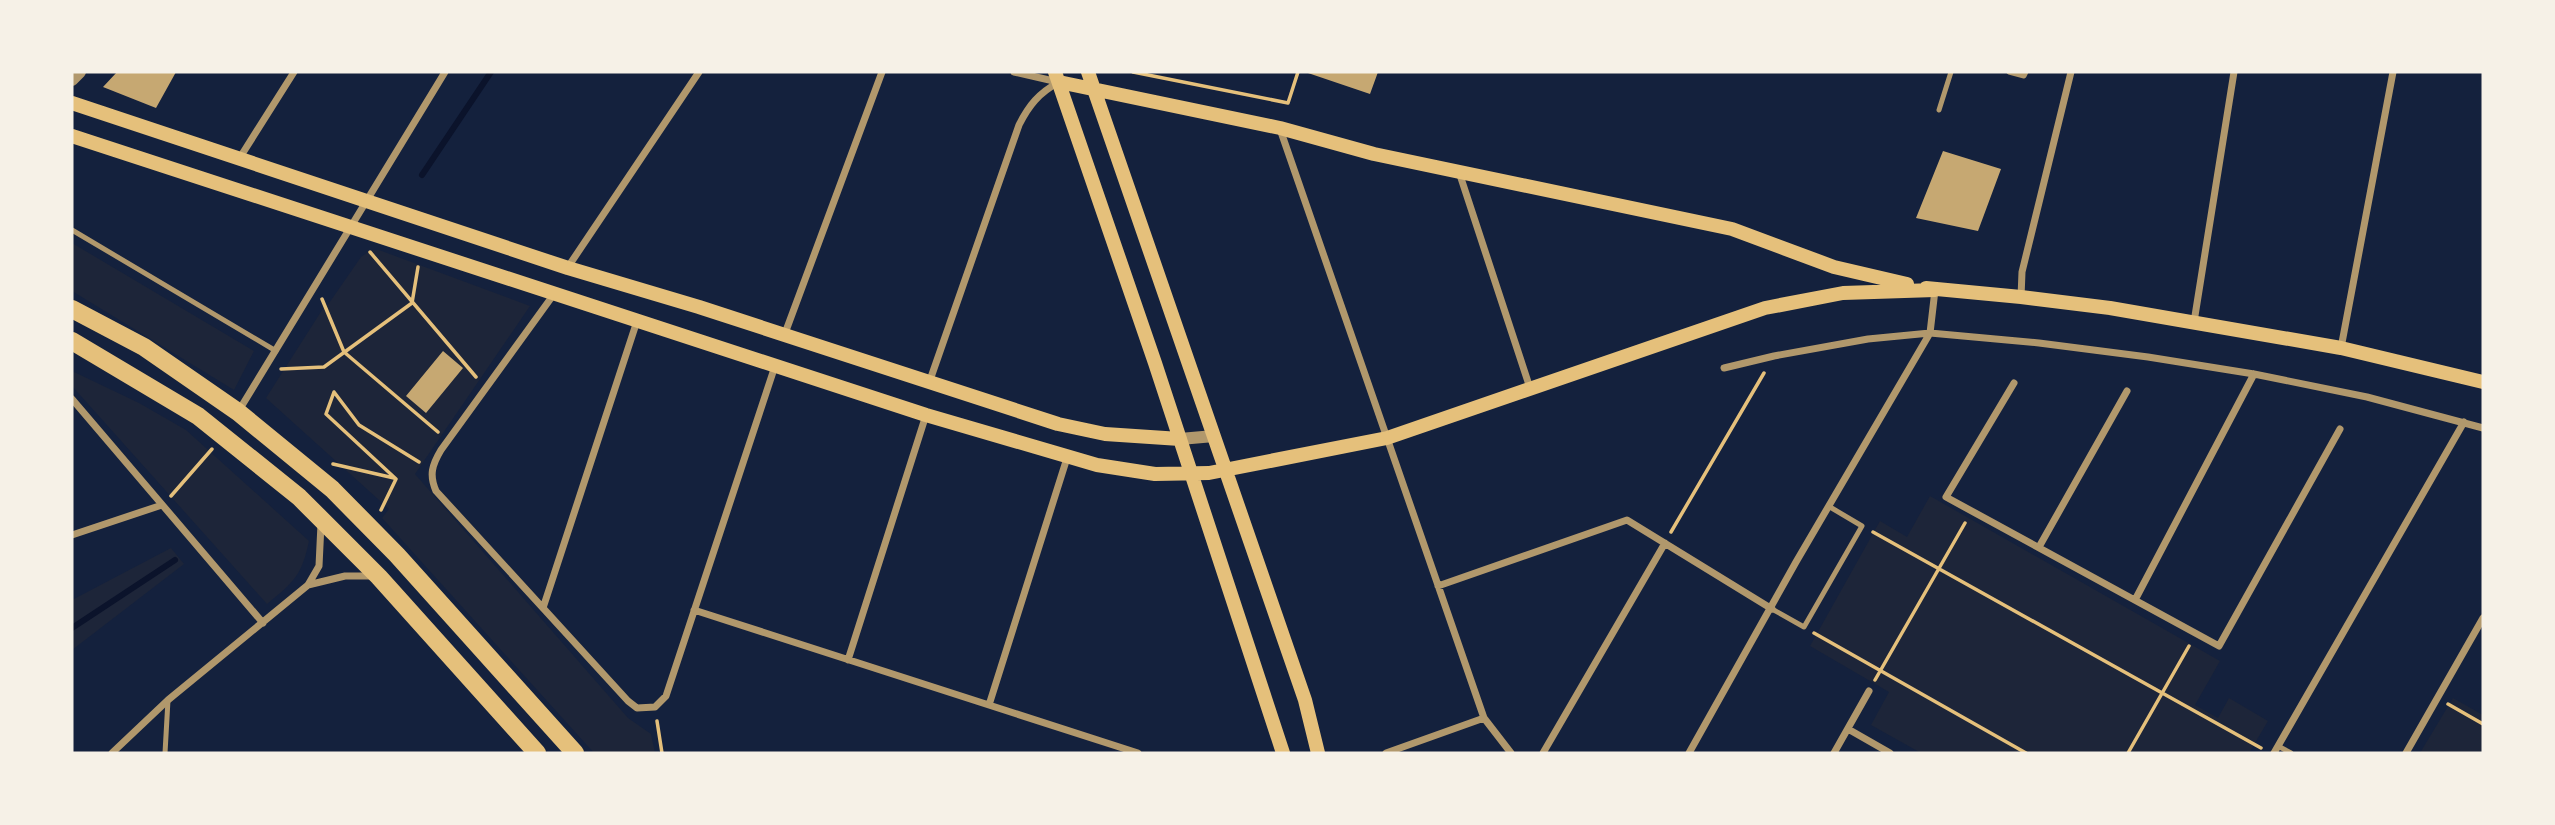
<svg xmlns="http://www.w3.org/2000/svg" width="2555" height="825" font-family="'Exo 2',sans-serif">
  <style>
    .green { fill: #1d2539 }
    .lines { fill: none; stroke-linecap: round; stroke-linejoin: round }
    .stream { stroke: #0b132b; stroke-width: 6 }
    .building { fill: #c6a872 }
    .path { stroke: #e5c07b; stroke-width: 3.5 }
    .service { stroke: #b1986c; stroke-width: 5 }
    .minor { stroke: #b1986c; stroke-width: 7 }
    .tertiary { stroke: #b1986c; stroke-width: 12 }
    .secondary { stroke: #e5c07b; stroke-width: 14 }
    .primary { stroke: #e5c07b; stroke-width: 18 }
  </style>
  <rect width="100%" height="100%" fill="#14213d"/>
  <path class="green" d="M72 243 254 351 234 390 72 291Z
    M371 250H379L530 306 415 474 628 718 651 734 655 753H594L382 518 389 509 266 398 324 307 325 309 361 257Z
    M72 371 139 403 186 430 309 541C302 575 294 582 267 604L72 386Z
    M1930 496 2220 661 2195 705 2218 718 2229 698 2268 721 2249 753H1921L1871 725 1889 692 1810 646 1880 521 1907 537Z
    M171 548 184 564 72 650V600Z
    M2453 698 2483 715V753H2420Z"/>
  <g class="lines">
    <path class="stream" d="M422 175 491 72
      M72 628 175 560"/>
  </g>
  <path class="building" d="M117 72 156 73 176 72 156 108 103 87Z
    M1305 72H1378L1370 94Z
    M1943 151 2001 169 1978 231 1916 218Z
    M443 351 463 368 426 413 406 396Z"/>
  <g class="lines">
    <path class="path" d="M1133 72 1288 103 1298 72
      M370 252 476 377
      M322 299 344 352 438 432
      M281 369 324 367 412 303 418 267
      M333 464 394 478
      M171 496 212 449
      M381 510 396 479 326 414 334 392 359 425 419 462
      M1671 532 1764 373
      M1873 532 2261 748
      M1814 633 2026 753
      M1875 680 1965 523
      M2448 704 2483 724
      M657 721 662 753
      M2128 753 2189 646"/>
    <path class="service" d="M2009 72 2024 76 2026 72
      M1939 110 1951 72
      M72 230 276 351
      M1772 609 1804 627 1862 526 1830 507
      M2278 746 2291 753
      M165 753 168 700"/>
    <path class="minor" d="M1014 72 1058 82
      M1280 129 1484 718 1511 753
      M239 159 294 72
      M1459 172 1530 388
      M568 267 699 72
      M554 294 441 450C432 465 429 475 436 491L628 701 637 708 655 707 666 696 775 366
      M2021 297 2022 272 2071 72
      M2194 322 2234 72
      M784 336 882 72
      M2341 348 2393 72
      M1724 368 1774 356 1868 339 1930 333 2039 343 2148 357 2254 374 2367 397 2483 428
      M929 383 1019 125C1029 105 1039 93 1059 82
      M2014 383 1946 497 2219 646 2340 429
      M72 399 263 623
      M238 412 445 72
      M72 535 162 505
      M2039 547 2127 391
      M308 585 345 576H372
      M1438 586 1627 520 1772 609
      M2135 600 2254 374
      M543 608 637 321
      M694 610 1138 753
      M848 660 926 415
      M989 705 1067 458
      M1848 729 1890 753
      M112 753 168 700 308 585 319 566 321 524
      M1386 753 1484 718
      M1543 753 1665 543
      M1689 753 1796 562 1930 333 1935 290
      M1834 753 1869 691
      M2274 753 2464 422
      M2406 753 2483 618"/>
    <path class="tertiary" d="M72 80 80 72
      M1180 439 1214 436"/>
    <path class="secondary" d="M1055 72 1155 363 1283 753
      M1088 72 1305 700 1318 753
      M1059 82 1280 128 1374 154 1732 229 1834 267 1907 284
      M72 103 568 268 699 307 1058 424 1105 434 1180 439
      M72 136 926 415 1097 465 1155 474 1209 473 1387 438 1765 308 1843 293 1935 290
      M1926 288 2021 297 2110 308 2341 348 2483 382"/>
    <path class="primary" d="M72 309 144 347 238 412 332 489 397 555 575 753
      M72 341 198 416 299 497 379 577 537 753"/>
  </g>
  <rect width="2555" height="825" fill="none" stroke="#f6f1e7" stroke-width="147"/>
</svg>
